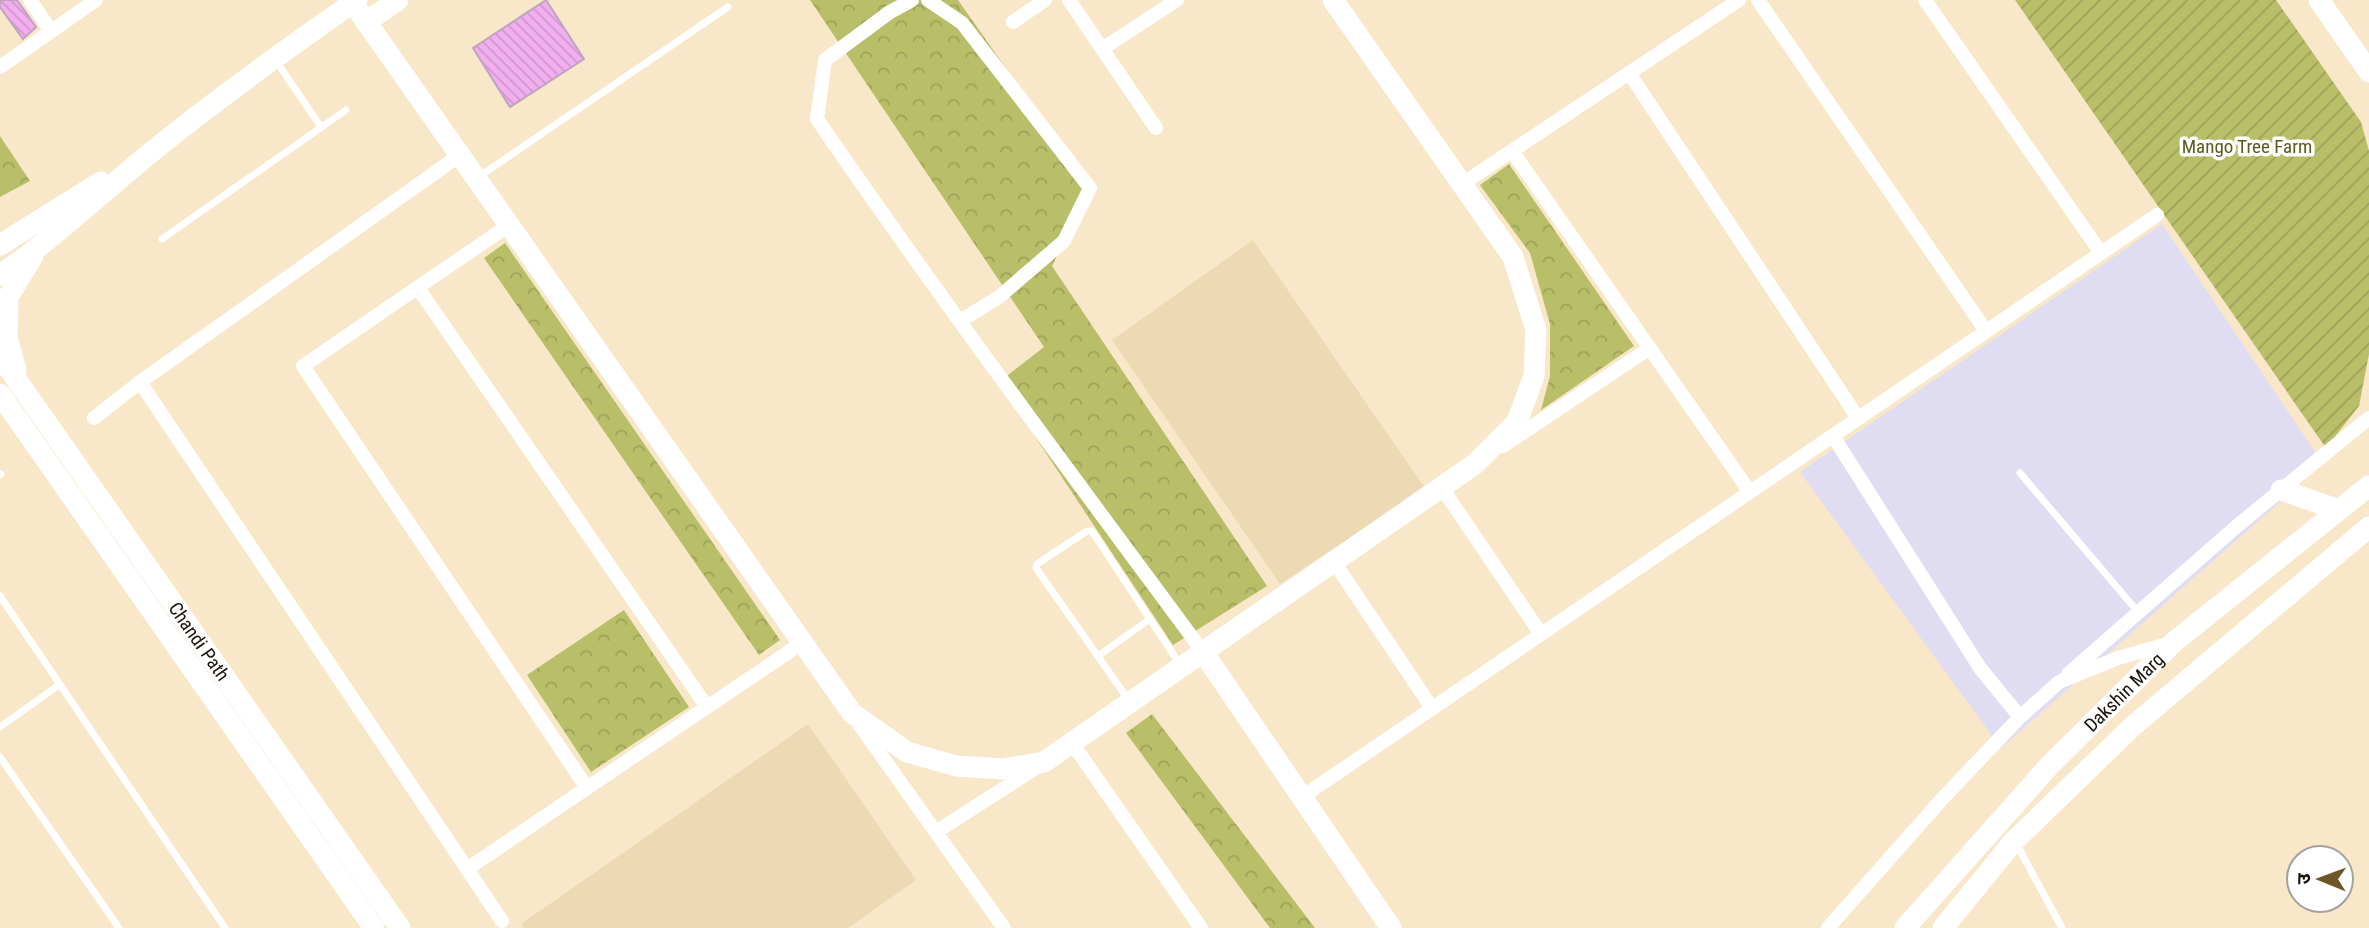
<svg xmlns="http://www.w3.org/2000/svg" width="2369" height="928" font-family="'Roboto Condensed','Noto Sans Devanagari',sans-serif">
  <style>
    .commercial { fill: #e0dcf2 }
    .built { fill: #eed9b5 }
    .park { fill: url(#park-crowns) }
    .garden { fill: url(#garden-furrows) }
    .building { fill: url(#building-back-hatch); stroke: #bea5bd; stroke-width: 2 }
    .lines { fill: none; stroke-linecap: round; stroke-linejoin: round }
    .lane { stroke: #fff; stroke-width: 7 }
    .street { stroke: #fff; stroke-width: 14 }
    .secondary { stroke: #fff; stroke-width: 21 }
    .labels { text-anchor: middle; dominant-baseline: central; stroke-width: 7; stroke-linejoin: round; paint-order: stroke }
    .park-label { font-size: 19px; fill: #595b19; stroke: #fff }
    .street-label { font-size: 19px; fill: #191309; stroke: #fff }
  </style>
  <defs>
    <pattern id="park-crowns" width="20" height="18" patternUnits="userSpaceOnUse" patternTransform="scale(1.75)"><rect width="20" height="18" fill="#b9be69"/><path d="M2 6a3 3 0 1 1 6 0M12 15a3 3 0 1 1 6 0" fill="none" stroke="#9ea25a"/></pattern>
    <pattern id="garden-furrows" width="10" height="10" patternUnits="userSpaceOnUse" patternTransform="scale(1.75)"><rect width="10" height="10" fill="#b9be69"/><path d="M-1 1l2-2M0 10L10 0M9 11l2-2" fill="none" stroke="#9ea25a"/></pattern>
    <pattern id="building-back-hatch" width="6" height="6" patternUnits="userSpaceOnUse" patternTransform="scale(1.75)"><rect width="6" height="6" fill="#f2aff0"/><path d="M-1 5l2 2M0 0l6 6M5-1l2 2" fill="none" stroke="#cf96cc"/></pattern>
  </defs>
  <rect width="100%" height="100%" fill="#f8e7c9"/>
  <path class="commercial" d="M2162 224 2323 464 2001 748 1800 472Z"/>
  <path class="built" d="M1253 240 1425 488 1280 584 1112 340Z
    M808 724 916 880 848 928H524L521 924Z"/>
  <path class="park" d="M810 0H958L1090 188 1052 266 1267 586 1173 645 999 382 1044 347Z
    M0 136 30 181 0 197Z
    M1509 164 1634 346 1541 410 1550 376V324L1530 253 1480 185Z
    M505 243 780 640 759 655 484 258Z
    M624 610 689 707 591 772 527 675Z
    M1152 714 1315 928H1270L1126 733Z"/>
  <path class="garden" d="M2015 0H2276L2361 122 2369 151V354L2359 406 2326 448Z"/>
  <path class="building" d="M0 0H17L36 27 23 39 0 7Z
    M546 0 584 59 510 107 473 48Z"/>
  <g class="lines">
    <path class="lane" d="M276 61 321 127
      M477 178 728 7
      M162 239 346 110
      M2020 473 2138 612
      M0 475 1 474
      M0 596 225 928
      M1098 656 1150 619
      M1128 699 1036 568 1037 564 1087 531H1092L1181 666
      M0 727 59 685
      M0 757 119 928
      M2017 845 2062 928"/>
    <path class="street" d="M30 0 51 31
      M912 0 890 12 825 60 817 119C941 300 1073 476 1203 652
      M928 0 962 23 1090 188 1064 241 999 297 960 321
      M1069 0 1156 128
      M1758 0 1986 331
      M1925 0 2101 253
      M1013 22 1045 0
      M1102 49 1177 0
      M0 67 96 0
      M1629 73 1858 418
      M1512 151 1750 492
      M1462 184 1739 0
      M509 225 303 366 587 788
      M418 288 707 707
      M140 382 502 921
      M94 418 140 382 460 155
      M1833 436 1980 668 2020 717
      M1503 446 1650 348
      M1442 488 1541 634
      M1334 562 1432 708
      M2068 674 2237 526 2369 418
      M859 724 1004 928
      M1072 743 1201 928
      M1302 797 2157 215
      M936 832 1037 767
      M467 869 802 643
      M1828 928 1942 799 2020 717 2059 682 2118 658 2171 643"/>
    <g class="secondary">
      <path d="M2319 0 2369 72"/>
      <path d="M353 3 852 713 907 752 956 766 1003 769 1044 762 1475 464 1517 422 1534 376 1536 330 1513 257 1333 0"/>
      <path d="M366 22 398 0"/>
      <path d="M0 245 101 182"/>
      <path d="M0 275C55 238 102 192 154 150 219 97 288 48 357 0"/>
      <path id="s1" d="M0 356 400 928"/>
      <path d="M16 370 7 337 8 297 33 256"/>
      <path d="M0 394 374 928"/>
      <path d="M2281 490 2339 510"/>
      <path d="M1203 652 1391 928"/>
      <path id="s2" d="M1905 928 2049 766 2174 642 2369 486"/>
      <path d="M1943 928 2014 841 2133 726 2369 527"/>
    </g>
  </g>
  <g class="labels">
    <g class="park-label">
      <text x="2247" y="146">Mango Tree Farm</text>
    </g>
    <g class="street-label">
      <text stroke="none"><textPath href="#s1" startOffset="348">Chandi Path</textPath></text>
      <text stroke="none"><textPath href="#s2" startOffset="322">Dakshin Marg</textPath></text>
    </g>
  </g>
  <g transform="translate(2320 879) rotate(271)"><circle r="33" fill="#ffffff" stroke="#a3a19d" stroke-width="2"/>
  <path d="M0-5L12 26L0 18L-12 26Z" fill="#6e5727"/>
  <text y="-10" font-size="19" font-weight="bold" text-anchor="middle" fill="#191309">उ</text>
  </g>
</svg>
